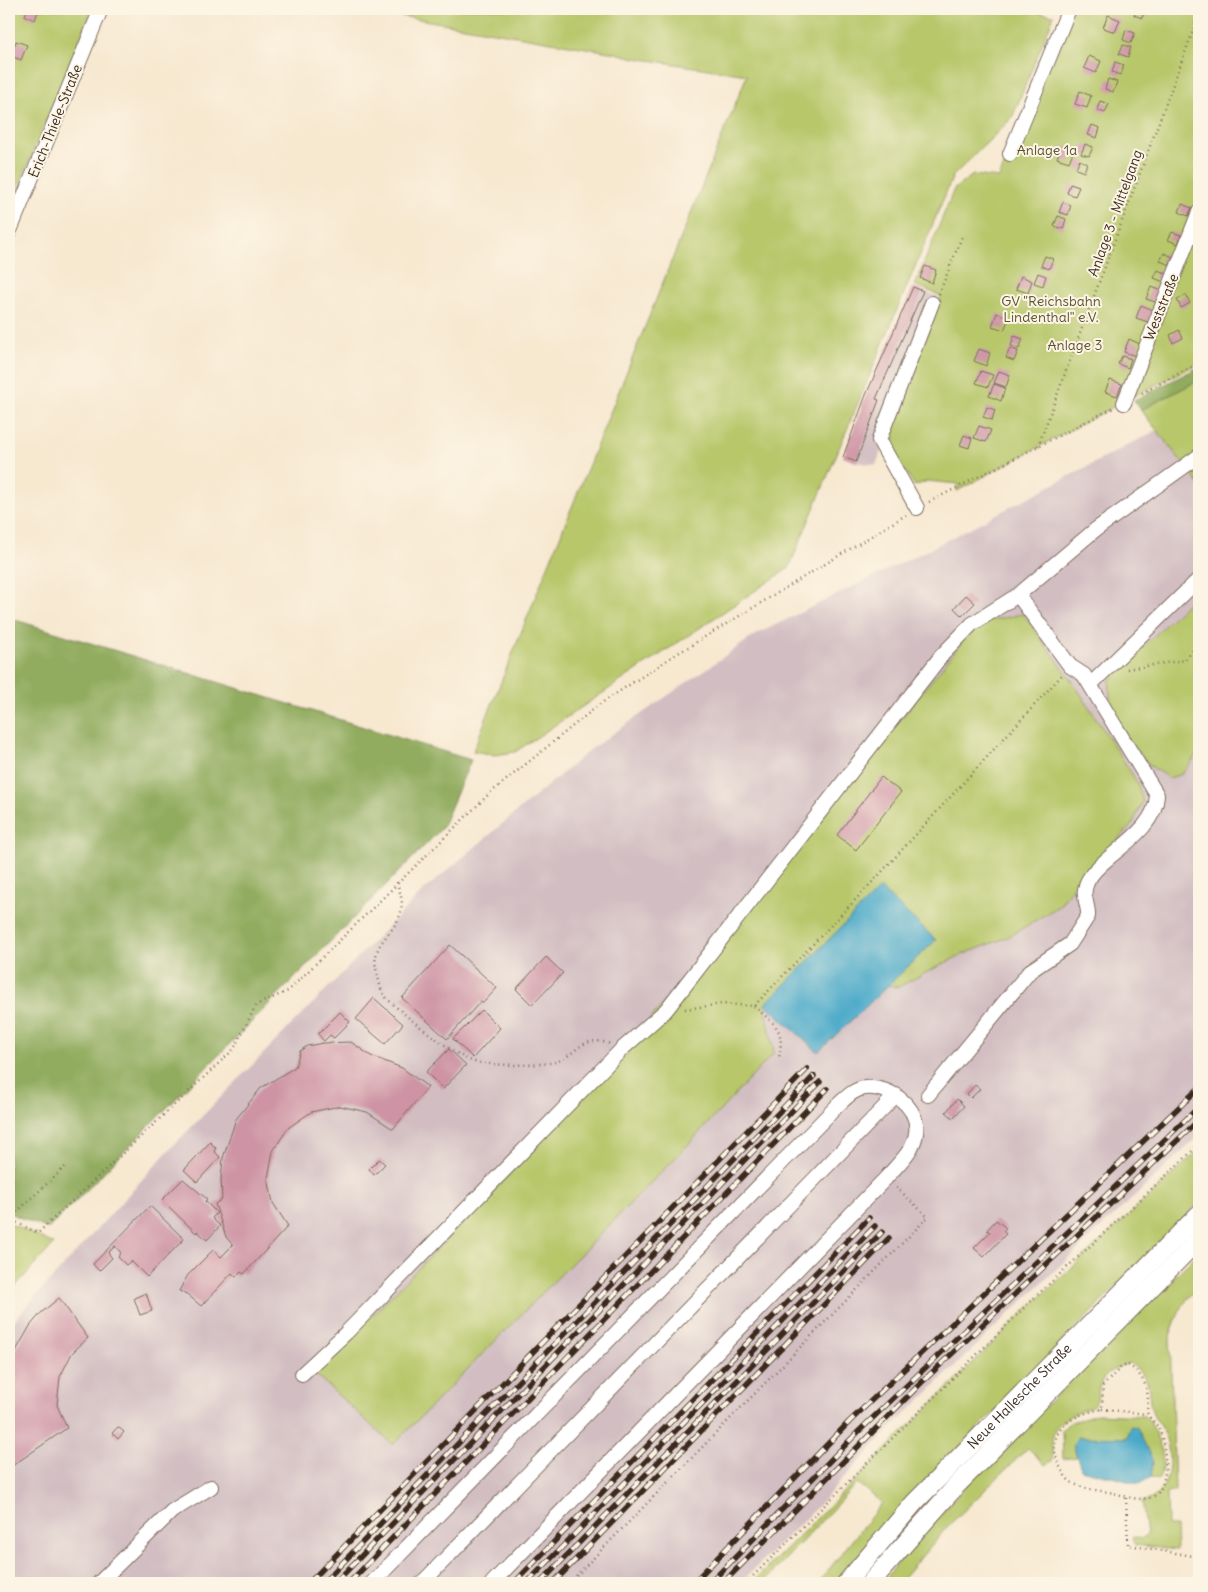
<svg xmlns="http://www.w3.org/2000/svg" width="1208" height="1592" font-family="Delius,sans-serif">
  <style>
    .industrial { fill: #d2bec2 }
    .green { fill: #b7c76a; stroke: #797844 }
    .forest { fill: #91ac5e; stroke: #666b3e }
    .water { fill: #4aa9c9; stroke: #426a74 }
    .building { fill: #ce94a5 }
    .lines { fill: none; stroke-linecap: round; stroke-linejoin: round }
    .minor-casing { stroke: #7d6c5c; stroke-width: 16 }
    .major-casing { stroke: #7d6c5c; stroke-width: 20 }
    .path { stroke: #7d6c5c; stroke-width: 2.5; stroke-dasharray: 1 4; stroke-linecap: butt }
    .minor { stroke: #fff; stroke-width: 14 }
    .major { stroke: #fff; stroke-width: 18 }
    .rail-casing { stroke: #3b2a1e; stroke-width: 5.5 }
    .rail { stroke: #fcf5e5; stroke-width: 4; stroke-dasharray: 11; stroke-linecap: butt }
    .labels { text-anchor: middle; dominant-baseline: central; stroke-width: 4; stroke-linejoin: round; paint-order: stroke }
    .street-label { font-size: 14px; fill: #3b2a1e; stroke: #fcf5e5 }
    .park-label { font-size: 14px; fill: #5a5131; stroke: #fcf5e5 }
  </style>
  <rect width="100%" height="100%" fill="#fcf5e5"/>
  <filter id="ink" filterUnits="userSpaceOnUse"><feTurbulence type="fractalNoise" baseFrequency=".02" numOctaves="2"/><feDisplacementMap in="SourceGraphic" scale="10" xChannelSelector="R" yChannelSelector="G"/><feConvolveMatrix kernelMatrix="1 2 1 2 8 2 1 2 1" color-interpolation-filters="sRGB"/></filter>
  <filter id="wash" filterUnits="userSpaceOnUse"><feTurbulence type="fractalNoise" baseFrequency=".0096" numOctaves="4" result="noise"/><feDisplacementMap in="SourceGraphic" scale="20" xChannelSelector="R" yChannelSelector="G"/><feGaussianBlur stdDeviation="1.12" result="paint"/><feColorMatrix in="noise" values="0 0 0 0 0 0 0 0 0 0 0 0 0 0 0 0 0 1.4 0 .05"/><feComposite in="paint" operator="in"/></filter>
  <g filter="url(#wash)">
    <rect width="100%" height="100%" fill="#f7e8d0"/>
    <path class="industrial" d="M913 287 938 297 876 465 856 462 843 457 866 395Z
      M1199 408V1136L1013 1310 886 1433 814 1510 740 1583H9V1326L168 1151 423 891 591 749 755 635 928 550Z"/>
    <path class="green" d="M9 9H92L9 210Z
      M360 9H1017L1054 15 1012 118 953 176 789 568 515 752 495 755 473 751 747 75 635 58 615 53Z
      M1069 9H1199V363L1126 400 957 491 958 484 927 481 915 486 895 456 894 425 941 296 915 285 954 189 973 175 999 178Z
      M1199 380V484L1141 410Z
      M1199 591V752L1182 774 1169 778C1163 774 1155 770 1150 765 1129 747 1105 707 1110 680Z
      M1023 614 1073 682 1137 782 1143 801 1132 825 1072 888 1059 906 1008 937 959 956 898 987 888 985 936 940 880 888 765 1004 774 1053 684 1149 393 1445 315 1374 579 1103 825 814 966 637 983 622Z
      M1199 1150V1202L898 1510 837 1583H818L882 1503 857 1483 763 1583H752L1021 1315Z
      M9 1223 54 1244 9 1293Z
      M1199 1252V1288C1182 1300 1177 1317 1170 1336L1175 1491 1167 1493 1168 1526H1176L1177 1550 1135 1545 1132 1539 1133 1537 1141 1539 1147 1534 1142 1502C1174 1496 1174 1450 1161 1426 1159 1422 1154 1419 1153 1414 1144 1387 1158 1385 1130 1363 1120 1365 1104 1374 1100 1384 1098 1390 1099 1398 1095 1403 1092 1408 1084 1409 1079 1412 1053 1422 1050 1434 1053 1460L1045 1465 1028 1448 947 1527 899 1583H881L961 1491Z
      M1097 1414 1144 1416 1150 1421 1162 1451 1163 1465 1159 1479 1151 1477 1153 1462 1128 1438 1078 1437 1073 1445 1077 1457 1063 1459 1062 1430 1070 1422Z"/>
    <path class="forest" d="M1199 367V380L1141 410 1134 400Z
      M9 618 471 760 442 828 48 1229 9 1213Z"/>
    <path class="water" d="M880 888 936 940 818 1052 765 1004Z
      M1131 1426 1137 1427 1153 1462 1151 1477 1139 1484 1081 1469 1073 1445 1078 1437 1127 1438Z"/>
    <g id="blocks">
      <path class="building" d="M27 9H39L35 20 25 16Z
        M1136 9H1146L1142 18 1134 15Z
        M1108 15 1120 20 1115 32 1103 28Z
        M1126 30 1135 33 1131 43 1123 40Z
        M16 41 27 45 21 60 11 56Z
        M1123 45 1131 47 1128 57 1119 54Z
        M1089 56 1101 61 1096 73 1084 68Z
        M1115 62 1124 65 1120 75 1112 72Z
        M1108 79 1117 82 1113 92 1105 89Z
        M1080 91 1091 96 1087 108 1075 104Z
        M1100 101 1109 104 1105 113 1097 110Z
        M1092 125 1100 128 1097 138 1088 135Z
        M1085 144 1093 147 1089 156 1081 154Z
        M1062 146 1074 150 1069 162 1057 158Z
        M1079 160 1087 163 1084 172 1076 169Z
        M1070 184 1079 187 1075 196 1067 193Z
        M1063 202 1071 205 1068 215 1059 212Z
        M1182 204 1192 208 1188 216 1179 212Z
        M1058 216 1066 219 1063 229 1054 226Z
        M1172 232 1181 235 1178 244 1168 240Z
        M1164 253 1173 257 1170 265 1160 261Z
        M1045 256 1053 259 1049 269 1041 266Z
        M925 266 936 270 932 283 920 278Z
        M1158 270 1167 274 1164 282 1154 278Z
        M1038 273 1046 276 1043 286 1034 283Z
        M1021 276 1032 281 1028 293 1016 289Z
        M913 287 923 291 876 399 879 400 856 462 843 457 866 395Z
        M1151 287 1163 291 1158 303 1146 299Z
        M1186 295 1190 303 1181 308 1177 300Z
        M1141 305 1153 310 1148 322 1136 318Z
        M997 313 1009 318 1004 330 992 326Z
        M1179 330 1183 338 1173 343 1170 335Z
        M1014 336 1023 339 1019 349 1011 346Z
        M1129 339 1140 344 1136 356 1124 352Z
        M1010 348 1018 351 1014 361 1006 358Z
        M979 349 990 353 986 366 974 361Z
        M1122 356 1131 359 1128 368 1118 364Z
        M981 371 993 375 988 387 976 383Z
        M999 371 1010 375 1006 387 994 383Z
        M1110 380 1122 384 1117 396 1105 392Z
        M994 384 1005 388 1001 401 989 396Z
        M987 407 995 410 992 420 983 417Z
        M979 426 991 430 986 442 974 438Z
        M964 435 972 438 969 448 960 445Z
        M966 595 975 603 962 616 954 608Z
        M881 777 901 792 856 850 837 835Z
        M450 945 497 988 483 1003 481 1001 447 1039 402 998Z
        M546 957 563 973 532 1005 516 989Z
        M374 998 403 1024 385 1044 356 1019Z
        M482 1010 500 1028 473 1058 453 1039Z
        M340 1012 350 1022 334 1038 330 1035 324 1041 318 1034Z
        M351 1042 371 1056 402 1068 428 1087 393 1129 367 1112 340 1106 311 1112 288 1128 273 1151 268 1178 273 1203 288 1226 244 1274 241 1272 236 1277 232 1273 201 1306 187 1294 179 1291 188 1275 213 1250 221 1257 233 1245 226 1237 215 1204 222 1199 221 1179 223 1158 236 1119 261 1088 295 1067 300 1051 307 1046 323 1043Z
        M449 1049 466 1065 443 1089 426 1072Z
        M975 1085 980 1089 971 1098 967 1094Z
        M957 1099 964 1106 953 1118 946 1112Z
        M210 1142 216 1148 214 1151 220 1157 197 1182 184 1170Z
        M379 1159 385 1164 374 1175 369 1169Z
        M183 1179 207 1199 205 1201 217 1213 212 1218 220 1226 207 1240 197 1231 196 1233 162 1200Z
        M150 1206 184 1239 147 1277 131 1261 126 1265 118 1257 121 1253 115 1246 108 1253 112 1258 99 1271 93 1264Z
        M996 1220 1006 1228 1003 1231 1006 1234 984 1257 974 1248 990 1232 987 1230Z
        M146 1293 152 1311 140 1315 134 1298Z
        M59 1298 88 1338 72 1353 60 1377 57 1405 67 1428 12 1466 9 1460V1370L17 1349 30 1326 41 1313Z
        M118 1427 124 1432 118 1439 112 1433Z"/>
    </g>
  </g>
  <g filter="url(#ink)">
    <use href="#blocks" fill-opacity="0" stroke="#7d6c5c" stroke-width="1"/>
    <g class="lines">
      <g class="minor-casing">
        <path id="minor" d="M1010 154 1069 9
          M9 233 101 9
          M1124 403 1199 212
          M917 508 879 440 932 303
          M1090 685 1199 579
          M928 1095 1030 971 1070 944 1088 916C1089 907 1083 898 1085 889 1090 858 1155 839 1157 795L1084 675 1070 666 1018 595
          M302 1374 346 1333 621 1050 666 1010 942 655 972 624 1018 595 1095 530 1199 456
          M99 1583 172 1511 211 1487
          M372 1583 839 1104C847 1097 854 1089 865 1088 889 1085 920 1107 916 1133 914 1151 897 1165 886 1178L492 1583
          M422 1583 896 1095"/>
      </g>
      <g class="major-casing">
        <g id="major">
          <path id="s1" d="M846 1583 914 1503 1199 1214"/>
          <path d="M870 1583 956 1486 1199 1239"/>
        </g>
      </g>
      <path class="path" d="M939 294 963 234
        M1142 393 1199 363
        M1038 446 1199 15
        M929 502 1113 408
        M1127 669 1185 660 1199 643
        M397 882C399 890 402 897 402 905 400 934 368 940 377 973 379 979 380 989 384 995 394 1008 456 1056 472 1061 487 1066 539 1066 555 1062 576 1057 580 1033 610 1044
        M754 1006C775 1025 785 1028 779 1058
        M685 1009 722 1004 754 1006 878 876 1062 675
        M65 1167 9 1219 38 1233 234 1049 256 1005 288 991 489 794 600 704 675 655 906 515
        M1128 1365C1141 1372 1147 1385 1148 1399 1148 1403 1146 1410 1148 1414 1150 1420 1157 1424 1159 1429 1166 1445 1172 1493 1149 1498 1131 1501 1123 1494 1108 1492 1095 1490 1074 1488 1066 1477 1039 1438 1063 1416 1102 1409L1103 1386 1121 1367Z
        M1102 1409 1147 1414
        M1126 1498 1128 1545 1199 1557
        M569 1583 928 1217 896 1187
        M746 1583 1033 1299 1199 1145"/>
      <use href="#minor" class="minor"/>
      <use href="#major" class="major"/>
      <g class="rail-casing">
        <path id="rail" d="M309 1583 807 1069
          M323 1583 814 1076
          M335 1583 820 1082
          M349 1583 827 1089
          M514 1583 869 1218
          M527 1583 875 1226
          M540 1583 882 1232
          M553 1583 889 1238
          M693 1583 850 1421 1199 1088
          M710 1583 859 1431 1199 1107
          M723 1583 921 1383 1199 1120"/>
      </g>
      <use href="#rail" class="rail"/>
    </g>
  </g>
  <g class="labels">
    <g class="street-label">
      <text transform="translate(55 121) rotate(-68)">Erich-Thiele-Straße</text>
      <text transform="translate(1115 213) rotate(-70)">Anlage 3 - Mittelgang</text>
      <text transform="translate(1161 307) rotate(-68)">Weststraße</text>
      <text stroke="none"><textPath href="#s1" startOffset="255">Neue Hallesche Straße</textPath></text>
    </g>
    <g class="park-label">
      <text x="1047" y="150">Anlage 1a</text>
      <text x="1051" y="301">GV "Reichsbahn<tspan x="1051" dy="16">Lindenthal" e.V.</tspan></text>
      <text x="1075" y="345">Anlage 3</text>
    </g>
  </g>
  <rect width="1208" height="1592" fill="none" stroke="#fcf5e5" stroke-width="30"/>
</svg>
